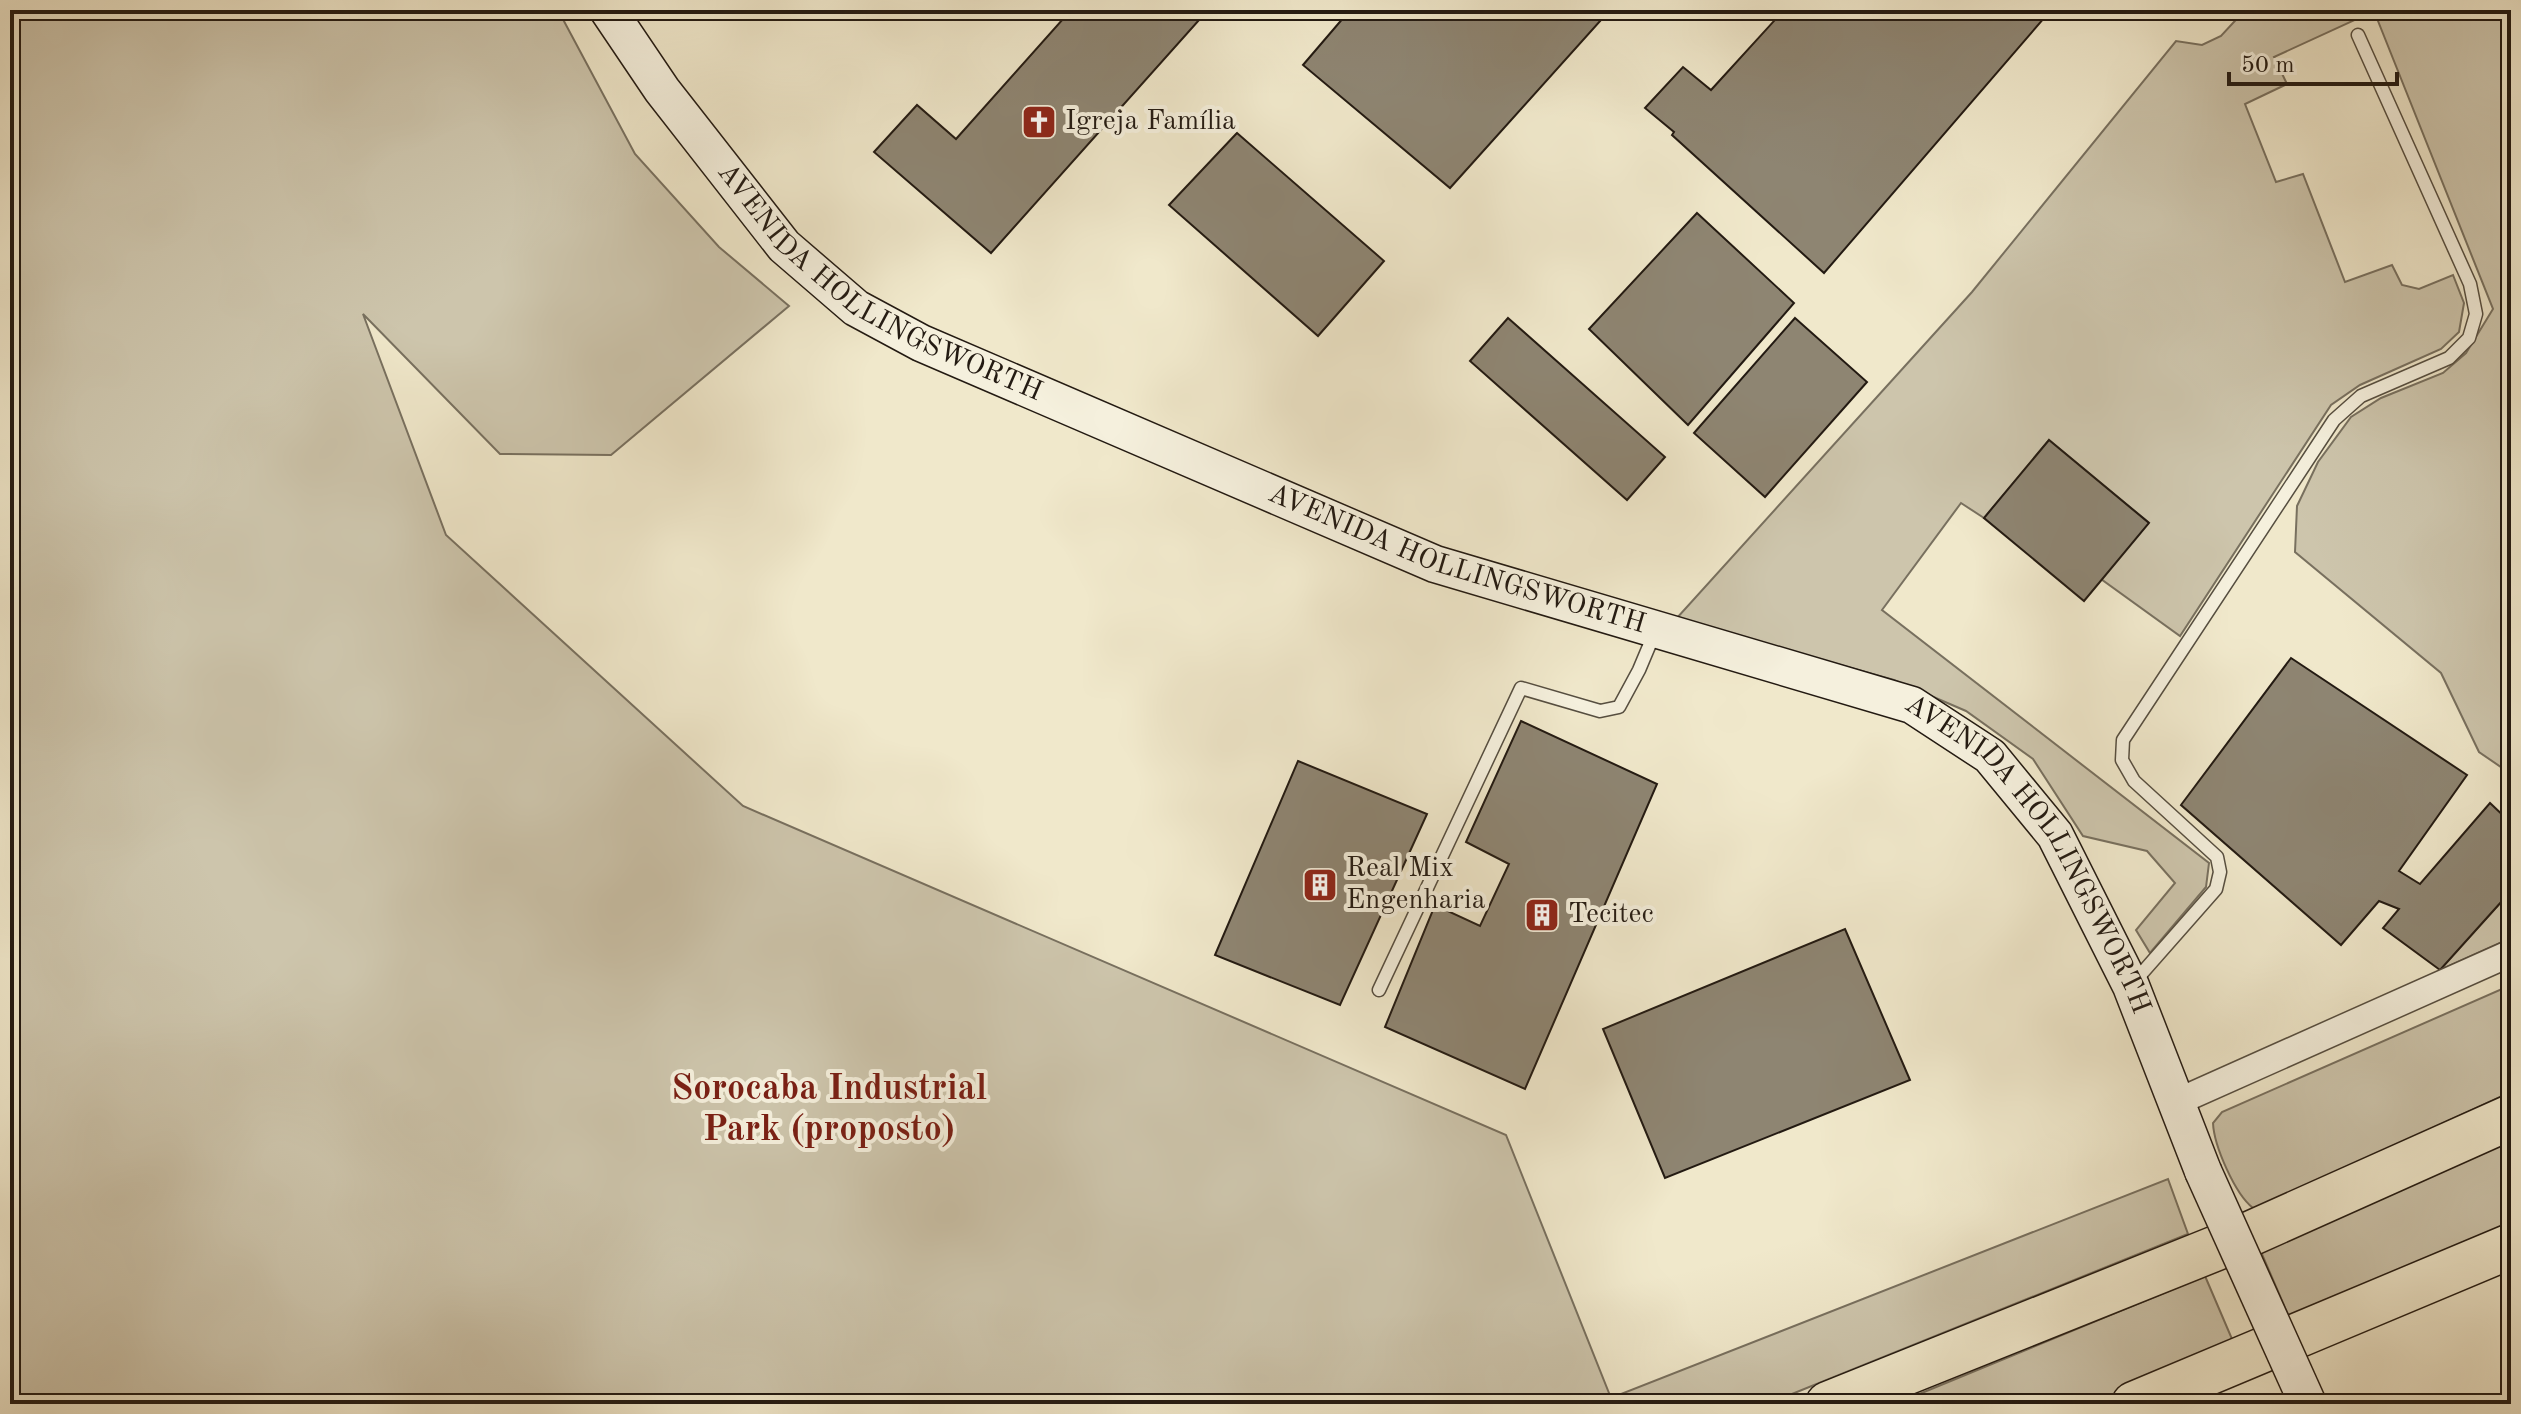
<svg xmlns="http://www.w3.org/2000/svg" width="2521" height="1414" font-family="'Old Standard TT',serif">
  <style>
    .green { fill: #cdc5ac; stroke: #78705f; stroke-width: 2 }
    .building { fill: #8e8572; stroke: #231a12; stroke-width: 2 }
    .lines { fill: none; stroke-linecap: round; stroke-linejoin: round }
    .lane-casing { stroke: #564e40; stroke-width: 15 }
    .street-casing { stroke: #564e40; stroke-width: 29 }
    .secondary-casing { stroke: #231a12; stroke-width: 39 }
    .highway-casing { stroke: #231a12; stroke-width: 47 }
    .path { stroke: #231a12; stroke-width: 4; stroke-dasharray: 6 4; stroke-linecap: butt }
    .lane { stroke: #f5f0dd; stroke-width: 12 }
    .street { stroke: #f5f0dd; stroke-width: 26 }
    .secondary { stroke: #f5f0dd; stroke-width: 36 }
    .highway { stroke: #f0e8cb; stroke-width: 44 }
    .secondary-bridge-casing { stroke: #231a12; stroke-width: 39; stroke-linecap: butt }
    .secondary-bridge { stroke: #f5f0dd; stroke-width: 36 }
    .labels { text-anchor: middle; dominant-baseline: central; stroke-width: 8; stroke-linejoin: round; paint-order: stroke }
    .poi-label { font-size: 28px; fill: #231a12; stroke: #f5f0dd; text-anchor: start }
    .street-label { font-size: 28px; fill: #231a12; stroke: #f5f0dd }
    .district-label { font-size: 36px; font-weight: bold; fill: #7a1f14; stroke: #f5f0dd }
  </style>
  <rect width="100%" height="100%" fill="#f0e8cb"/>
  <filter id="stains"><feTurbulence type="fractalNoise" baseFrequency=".0025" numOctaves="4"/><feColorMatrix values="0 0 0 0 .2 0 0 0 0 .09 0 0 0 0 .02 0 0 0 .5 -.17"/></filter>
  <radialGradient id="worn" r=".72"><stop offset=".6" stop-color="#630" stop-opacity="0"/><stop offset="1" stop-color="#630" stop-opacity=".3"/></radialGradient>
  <path class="green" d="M10 10H558L635 154 719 247 789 306 611 455 500 454 363 314 446 535 743 806 1506 1135 1611 1398 2168 1179 2188 1234 1767 1404H10Z
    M2245 10H2511V774L2479 752 2441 673 2295 552 2297 506 2318 462 2351 417 2381 398 2443 373 2466 353 2493 309 2374 11 2274 57 2287 84 2245 104 2276 182 2303 174 2345 282 2392 265 2402 285 2419 289 2453 275 2464 303 2459 332 2441 349 2360 385 2331 405 2180 636 2101 579 2148 522 2049 440 1984 518 1961 503 1882 610 2209 863 2206 887 2150 953 2136 930 2175 883 2147 851 2083 836 2033 759 1966 711 1894 680 1676 619 1972 292 2176 41 2202 45 2221 36Z
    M2511 891V938L2440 970Z
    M2511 985V1092L2264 1206 2253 1208C2235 1194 2214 1146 2213 1123L2222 1112Z
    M2511 1132V1228L2293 1326 2258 1245Z
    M2205 1276 2235 1346 2096 1404H1895Z"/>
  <path class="building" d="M1071 10H1208L991 253 874 152 917 105 956 139Z
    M1350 10H1610L1450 188 1303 65Z
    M1784 10H2051L1824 273 1672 135 1674 132 1645 108 1683 67 1711 90Z
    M1237 133 1384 261 1318 336 1169 205Z
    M1697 213 1794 303 1688 425 1589 329Z
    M1508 318 1665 457 1627 500 1470 361Z
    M1795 318 1867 382 1765 497 1694 433Z
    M2049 440 2149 523 2084 601 1984 518Z
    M2291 658 2467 775 2399 871 2420 884 2490 803 2511 823V891L2440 970 2383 928 2399 909 2379 901 2341 945 2181 805Z
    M1521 721 1657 784 1525 1089 1385 1027 1435 905 1480 926 1509 864 1466 842Z
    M1298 761 1427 814 1340 1005 1215 955Z
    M1845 929 1910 1080 1665 1178 1603 1029Z"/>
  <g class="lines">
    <g class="lane-casing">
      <path id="lane" d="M2135 981 2216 889 2220 872 2217 857 2134 781 2122 760 2123 740 2334 420 2361 396 2449 358 2469 338 2476 314 2470 284 2358 35
        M1379 990 1521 688 1600 711 1619 707 1639 670 1655 632"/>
    </g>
    <g class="street-casing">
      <path id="street" d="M2177 1102 2511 953"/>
    </g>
    <g class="secondary-casing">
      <g id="secondary">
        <path id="s1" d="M608 10 662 90 784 246 856 308 921 343 1435 564 1912 705 1990 756 2055 835 2131 986 2203 1171"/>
      </g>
    </g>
    <g class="highway-casing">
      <path id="highway" d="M1828 1404 2234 1241 2511 1117
        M2134 1404 2511 1246"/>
    </g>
    <path class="path" d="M2262 1397 2265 1404"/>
    <use href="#lane" class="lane"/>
    <use href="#street" class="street"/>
    <use href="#secondary" class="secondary"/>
    <use href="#highway" class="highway"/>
    <g class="secondary-bridge-casing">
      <path id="secondary-bridge" d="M2203 1171 2308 1404"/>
    </g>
    <use href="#secondary-bridge" class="secondary-bridge"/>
  </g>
  <defs>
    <g id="church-square" transform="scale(1.8)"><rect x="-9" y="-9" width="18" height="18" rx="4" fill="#8f2418" stroke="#f5f0dd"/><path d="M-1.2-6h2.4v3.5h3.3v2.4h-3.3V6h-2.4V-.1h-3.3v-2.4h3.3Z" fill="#fff"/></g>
    <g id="building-square" transform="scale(1.8)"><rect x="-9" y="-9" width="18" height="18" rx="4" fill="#8f2418" stroke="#f5f0dd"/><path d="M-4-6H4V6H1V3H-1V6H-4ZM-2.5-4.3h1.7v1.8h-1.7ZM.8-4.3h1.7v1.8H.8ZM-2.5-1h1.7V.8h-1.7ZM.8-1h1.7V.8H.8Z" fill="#fff"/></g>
  </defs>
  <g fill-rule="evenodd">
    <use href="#church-square" x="1039" y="122"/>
    <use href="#building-square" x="1320" y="885"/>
    <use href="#building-square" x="1542" y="915"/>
  </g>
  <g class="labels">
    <g class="poi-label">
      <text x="1065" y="122">Igreja Família</text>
      <text x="1346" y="869">Real Mix<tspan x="1346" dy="32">Engenharia</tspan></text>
      <text x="1568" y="915">Tecitec</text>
    </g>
    <g class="street-label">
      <text stroke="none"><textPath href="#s1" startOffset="394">AVENIDA HOLLINGSWORTH</textPath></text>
      <text stroke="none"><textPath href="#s1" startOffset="1042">AVENIDA HOLLINGSWORTH</textPath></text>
      <text stroke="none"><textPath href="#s1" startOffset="1714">AVENIDA HOLLINGSWORTH</textPath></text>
    </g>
    <g class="district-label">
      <text x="829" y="1090">Sorocaba Industrial<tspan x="829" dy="41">Park (proposto)</tspan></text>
    </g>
  </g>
  <rect width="2521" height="1414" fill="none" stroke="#f0e8cb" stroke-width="40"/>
  <rect x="12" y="12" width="2497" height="1390" fill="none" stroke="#231a12" stroke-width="4"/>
  <rect x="20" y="20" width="2481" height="1374" fill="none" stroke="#231a12" stroke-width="2"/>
  <path d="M2229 72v12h168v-12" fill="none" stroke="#231a12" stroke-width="4"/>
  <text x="2241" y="72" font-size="24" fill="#231a12" stroke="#f5f0dd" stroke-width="6" paint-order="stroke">50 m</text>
  <rect width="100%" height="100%" filter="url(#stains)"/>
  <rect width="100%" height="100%" fill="url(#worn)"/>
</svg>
